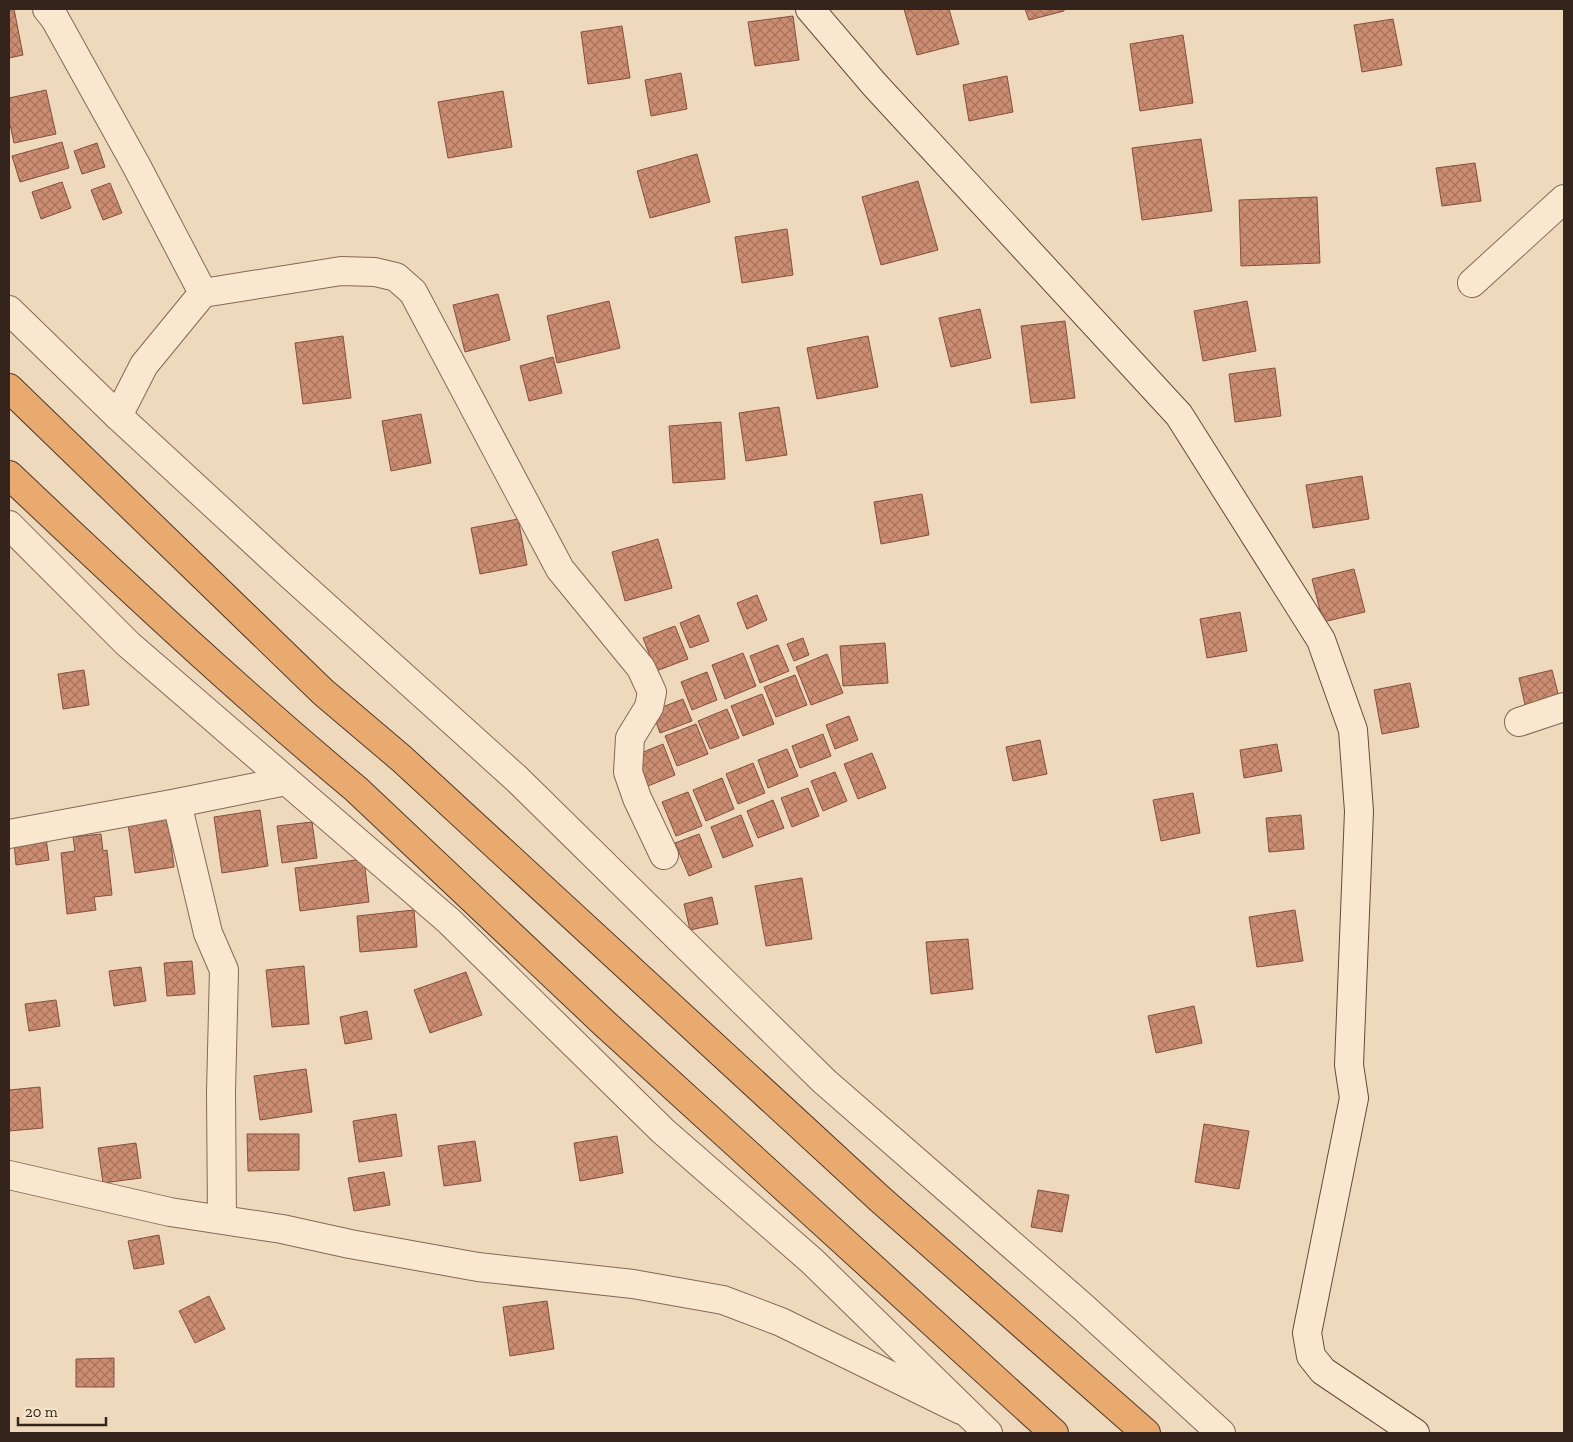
<svg xmlns="http://www.w3.org/2000/svg" width="1573" height="1442" font-family="'Zilla Slab',serif">
  <style>
    .building { fill: url(#building-cross-hatch); stroke: #84503c }
    .lines { fill: none; stroke-linecap: round; stroke-linejoin: round }
    .minor-casing { stroke: #856956; stroke-width: 30 }
    .tertiary-casing { stroke: #856956; stroke-width: 30 }
    .secondary-casing { stroke: #674b3a; stroke-width: 30 }
    .trunk-casing { stroke: #52392b; stroke-width: 30 }
    .minor { stroke: #f9e7d0; stroke-width: 28 }
    .tertiary { stroke: #f9e7d0; stroke-width: 28 }
    .secondary { stroke: #f9e7d0; stroke-width: 28 }
    .trunk { stroke: #e8aa6f; stroke-width: 28 }
  </style>
  <defs>
    <pattern id="building-cross-hatch" width="8" height="8" patternUnits="userSpaceOnUse" patternTransform="scale(1.25)"><rect width="8" height="8" fill="#cc8d72"/><path d="M0 0l8 8M0 8l8-8" fill="none" stroke="#a6735d"/></pattern>
  </defs>
  <rect width="100%" height="100%" fill="#eed9bd"/>
  <path class="building" d="M9 9H14L23 55 9 58Z
    M904 9H949L959 44 917 55Z
    M1025 9H1064V11L1029 20Z
    M793 16 799 60 755 66 748 22Z
    M1393 19 1402 65 1362 72 1354 25Z
    M622 26 630 78 588 84 581 32Z
    M1183 35 1193 103 1140 111 1130 44Z
    M681 73 687 109 651 116 645 80Z
    M1007 76 1013 112 969 121 963 85Z
    M46 90 56 134 14 143 9 120V98Z
    M503 91 512 147 448 158 438 102Z
    M1201 139 1212 211 1142 220 1132 148Z
    M62 142 69 168 20 182 12 156Z
    M97 143 105 167 82 174 74 151Z
    M697 154 710 202 650 218 637 171Z
    M1475 163 1481 201 1442 206 1436 168Z
    M918 181 938 250 881 265 862 197Z
    M62 182 71 208 41 219 32 192Z
    M110 183 122 213 103 220 91 190Z
    M1317 197 1320 263 1241 266 1239 200Z
    M787 229 793 275 742 283 735 237Z
    M498 294 510 340 465 352 453 305Z
    M609 301 620 348 557 363 547 316Z
    M1247 301 1256 351 1203 361 1194 311Z
    M980 309 991 358 951 367 939 318Z
    M1065 321 1075 398 1031 403 1021 326Z
    M343 336 351 398 303 404 295 343Z
    M868 336 878 387 817 399 807 348Z
    M553 357 562 393 529 401 520 366Z
    M1275 368 1281 416 1235 422 1229 374Z
    M779 407 787 455 746 461 739 413Z
    M421 414 431 463 391 471 382 421Z
    M721 422 725 479 673 483 669 426Z
    M1362 476 1369 519 1313 528 1306 485Z
    M922 494 929 535 881 544 874 502Z
    M518 519 527 565 480 574 471 528Z
    M658 539 672 588 625 601 612 552Z
    M1354 569 1365 612 1323 622 1312 579Z
    M757 595 767 620 747 629 737 603Z
    M1240 612 1247 651 1207 658 1200 619Z
    M699 615 709 641 690 648 680 623Z
    M675 626 688 659 656 671 643 638Z
    M803 638 809 655 794 661 787 644Z
    M885 643 888 683 843 686 840 646Z
    M778 645 789 671 760 683 750 656Z
    M743 653 756 686 725 699 712 665Z
    M827 654 843 693 811 705 796 667Z
    M84 670 89 705 63 709 58 674Z
    M1552 670 1560 701 1526 709 1519 678Z
    M707 672 717 700 692 710 681 682Z
    M795 675 807 705 776 717 764 687Z
    M1410 683 1419 727 1382 734 1374 690Z
    M762 694 774 724 743 736 731 706Z
    M683 699 692 721 660 733 652 711Z
    M727 709 739 738 710 749 698 721Z
    M849 716 858 740 835 749 826 725Z
    M696 724 708 754 677 766 665 736Z
    M823 734 831 756 800 768 792 746Z
    M1040 740 1047 774 1013 781 1006 747Z
    M663 744 675 775 648 786 636 755Z
    M1277 744 1282 771 1244 778 1240 750Z
    M787 749 798 776 768 788 758 760Z
    M872 753 886 788 858 799 844 764Z
    M753 763 765 793 738 804 726 774Z
    M835 772 847 801 823 811 811 781Z
    M722 778 734 809 706 821 693 790Z
    M808 788 819 816 792 827 781 798Z
    M688 792 702 826 676 836 662 802Z
    M1193 793 1200 833 1161 841 1153 800Z
    M773 800 784 828 758 838 747 811Z
    M260 810 268 866 222 873 214 817Z
    M741 815 753 846 723 858 711 827Z
    M1301 815 1304 849 1269 852 1266 818Z
    M168 819 174 867 135 873 128 824Z
    M312 822 317 858 282 863 277 826Z
    M101 834 103 851 107 850 112 895 94 897 96 910 67 914 61 853 75 851 73 837Z
    M699 834 712 867 689 876 675 843Z
    M46 838 49 860 16 865 14 842Z
    M364 859 369 902 300 911 295 868Z
    M802 878 812 939 766 946 755 886Z
    M712 897 718 924 690 930 684 904Z
    M414 910 417 947 360 952 357 916Z
    M1295 910 1303 961 1257 967 1249 917Z
    M968 939 973 989 931 994 926 942Z
    M192 961 195 994 167 996 164 963Z
    M304 966 309 1024 272 1027 266 970Z
    M141 967 146 1001 114 1006 109 971Z
    M466 972 482 1015 430 1033 414 990Z
    M56 1000 60 1026 29 1031 25 1004Z
    M1194 1006 1202 1043 1156 1053 1148 1016Z
    M367 1011 372 1039 345 1044 340 1017Z
    M306 1069 312 1112 260 1120 254 1076Z
    M40 1087 43 1128 9 1131V1090Z
    M396 1114 402 1156 359 1162 353 1121Z
    M1204 1124 1249 1131 1239 1189 1195 1182Z
    M247 1134H299V1170L248 1171Z
    M617 1136 623 1173 580 1181 574 1143Z
    M475 1141 481 1181 444 1186 438 1146Z
    M136 1143 141 1178 103 1183 98 1148Z
    M384 1172 390 1205 354 1211 348 1178Z
    M1038 1190 1069 1195 1062 1232 1031 1227Z
    M159 1235 164 1264 134 1269 128 1241Z
    M209 1296 225 1329 195 1343 179 1311Z
    M547 1301 554 1349 510 1356 503 1307Z
    M114 1358V1387H76V1359Z"/>
  <g class="lines">
    <g class="minor-casing">
      <path id="minor" d="M47 9 55 19 136 165 203 293 144 365 118 416
        M1472 283 1564 199
        M203 293 341 271 375 272 396 277 413 292 560 569 641 668 652 692 649 707 630 738 628 772 637 798 664 855
        M1519 722 1564 707
        M177 803 286 781
        M9 834 177 803 208 933 224 970 221 1092 222 1219
        M9 1175 170 1212 282 1229 350 1244 478 1267 633 1284 723 1300 781 1322 961 1410"/>
    </g>
    <g class="tertiary-casing">
      <path id="tertiary" d="M9 310 118 416 286 571 517 779 824 1081 1083 1307 1221 1433
        M9 525 128 644 449 921 663 1131 812 1261 988 1433"/>
    </g>
    <g class="secondary-casing">
      <path id="secondary" d="M810 9 874 84 1179 415 1321 640 1353 730 1359 811 1349 1065 1354 1098 1307 1333 1311 1356 1323 1371 1415 1433"/>
    </g>
    <g class="trunk-casing">
      <path id="trunk" d="M9 388 323 692 402 759 881 1200 1146 1433
        M9 475C122 582 236 689 356 789L604 1023 1054 1433"/>
    </g>
    <use href="#minor" class="minor"/>
    <use href="#tertiary" class="tertiary"/>
    <use href="#secondary" class="secondary"/>
    <use href="#trunk" class="trunk"/>
  </g>
  <rect width="1573" height="1442" fill="none" stroke="#34241b" stroke-width="20"/>
  <path d="M18 1417v8h88v-8" fill="none" stroke="#34241b" stroke-width="2.5"/>
  <text x="25" y="1417" font-size="15" fill="#34241b" stroke="#f5e4cc" stroke-width="4" paint-order="stroke">20 m</text>
</svg>
